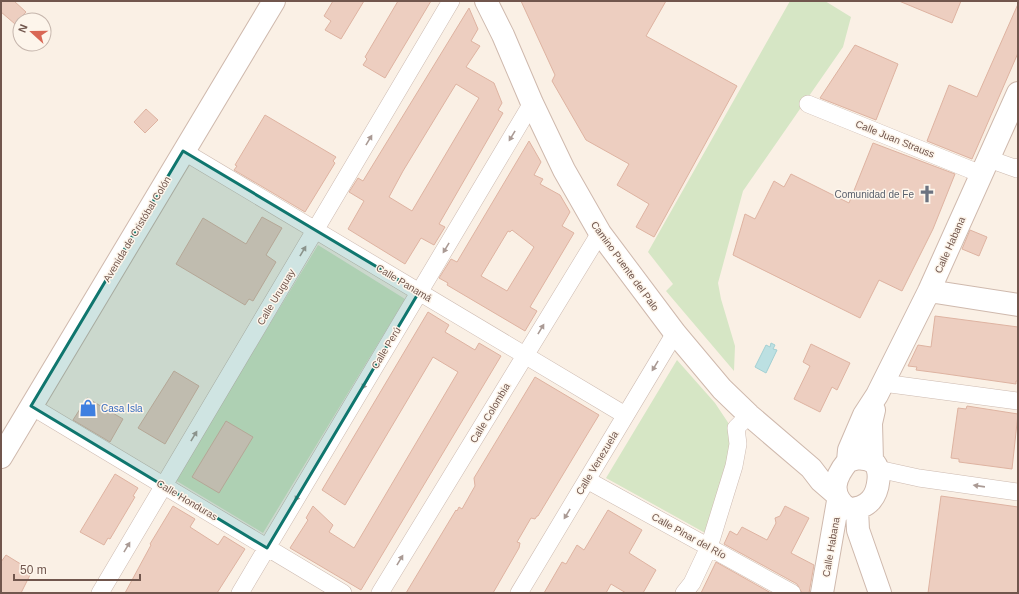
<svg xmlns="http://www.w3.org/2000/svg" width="1019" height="594" font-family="Arial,sans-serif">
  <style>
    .green { fill: #d6e6c5 }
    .water { fill: #bce0e2; stroke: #a3d0d3 }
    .building { fill: #edcec0; stroke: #deb3a1; fill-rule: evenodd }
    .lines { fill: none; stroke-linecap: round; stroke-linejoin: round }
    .street-casing { stroke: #cdbab0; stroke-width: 18 }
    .secondary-casing { stroke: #cfb9ad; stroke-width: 24 }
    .street { stroke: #fff; stroke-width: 17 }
    .secondary { stroke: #fff; stroke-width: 22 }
    .oneway { fill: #aa9a94 }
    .marked { fill: #0f766e; fill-opacity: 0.2; stroke: #0f766e; stroke-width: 3; stroke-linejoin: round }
    .labels { text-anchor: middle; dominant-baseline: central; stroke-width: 3; stroke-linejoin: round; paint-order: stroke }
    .street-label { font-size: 10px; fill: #71564d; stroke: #fdf5eb }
    .worship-label { font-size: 10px; fill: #5b616d; stroke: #fdf5eb; text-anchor: end }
    .shop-label { font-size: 10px; fill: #366cbe; stroke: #fdf5eb; text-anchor: start }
  </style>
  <rect width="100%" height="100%" fill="#faf0e5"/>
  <path class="green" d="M790 1H825L851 17 843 47 743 191 718 283 721 299 735 346 734 371 666 291 673 284 648 252Z
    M318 245 405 299 263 533 175 480Z
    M677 360 715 403 733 430 735 448 707 534 606 478Z"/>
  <path class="water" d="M771 343 775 345 773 349 777 350 766 373 755 367 766 345 770 347Z"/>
  <path class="building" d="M1 1H14L26 12 15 24 1 12Z
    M333 1H364L341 39 325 30 331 21 324 16Z
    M398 1H431L385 78 363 65 367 59 365 57Z
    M521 1H666L646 36 737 86 654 237 636 227 649 204 617 185 629 164 586 140 552 81 555 75Z
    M899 1H961L952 23Z
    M1018 4V53L972 159 927 141 949 85 977 97Z
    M469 8 478 29 471 41 480 46 466 67 494 83 502 103 498 110 503 113 439 224 445 227 434 245 421 238 405 264 348 229 364 201 349 192 358 178 363 181ZM456 84 479 98 412 211 389 197 403 171Z
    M855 45 898 64 876 120 820 98Z
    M146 109 158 120 145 133 134 122Z
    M265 115 336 157 333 161 335 163 305 212 234 170 237 166 235 165Z
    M529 141 541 162 534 175 543 179 540 184 560 195 570 212 562 226 574 233 530 307 537 311 525 331 447 285 448 283 439 278 451 259 457 262ZM512 230 534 247 507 291 481 276 508 231 510 232Z
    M873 143 955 174 933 229 902 291 879 280 860 318 733 255 745 214 755 219 774 181 784 187 791 174 849 203Z
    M262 217 282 228 266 255 276 262 253 301 249 299 245 305 176 264 203 218 246 244Z
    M970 230 987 237 979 256 962 249Z
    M428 312 449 325 445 332 475 350 479 343 501 356 361 590 290 548 308 520 306 518 313 506 333 525 329 532 354 548 458 372 433 357 345 505 322 490Z
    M935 316 1018 327V381H1016V384L939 373 916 370 917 367 908 366 918 345 931 347Z
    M811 344 850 363 837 390 832 387 820 412 794 399 810 366 803 362Z
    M174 371 199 386 165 444 138 428Z
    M535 377 599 415 585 438 538 516H537L535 519 531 518 517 542 520 543 519 548 493 593H406L456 510 457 511 459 507 462 509 475 486 474 478Z
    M87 398 123 419 110 442 73 420Z
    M967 406 1018 414 1012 469 959 462V459L951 458 958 408 966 409Z
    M226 421 253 437 219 493 192 477Z
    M115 474 138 488 133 496 135 497 110 539 108 538 104 545 80 532Z
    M941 496 1018 507V593H928Z
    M173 506 195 519 190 527 218 545 224 536 245 549 217 593H125L151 545 150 544Z
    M785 506 809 518 791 553 814 565 809 593H802L797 584 724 544 730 531 737 535 742 527 767 540 776 523 775 518 780 516Z
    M608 510 642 530 629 553 656 570 643 593H626L611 584 606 593H544L562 562 566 564 577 545 584 550Z
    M6 555 32 571 21 593H1V562Z
    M716 562 771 593H701Z"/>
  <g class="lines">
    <g class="street-casing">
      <path id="street" d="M808 104 981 174
        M183 151 625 415
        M989 159 1017 169 1018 167
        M883 383 1018 401
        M31 406 343 593
        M878 469 919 478 1018 492
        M587 480 792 593
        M100 593 451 1
        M240 593 532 103
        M380 593 600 233
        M519 593 675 333
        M684 593 692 583 709 547 734 466 738 444 736 428 749 415"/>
    </g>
    <g class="secondary-casing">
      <path id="secondary" d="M486 1 503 35 532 103 564 170 600 233 675 333 722 389 749 415 811 468 821 481 836 494
        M929 291 1018 305
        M1 457 274 1
        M859 458C863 459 868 459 871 461 884 467 878 492 871 500 865 507 856 509 848 509 829 494 834 478 848 461Z
        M848 461 849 450 864 415 877 395 929 291 1018 93
        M872 461 871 423 874 410
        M857 509 858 530 880 593
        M822 593 838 501"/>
    </g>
    <use href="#street" class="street"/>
    <use href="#secondary" class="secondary"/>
  </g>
  <defs><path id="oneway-solid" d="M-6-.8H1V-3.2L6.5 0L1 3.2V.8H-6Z"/></defs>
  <g class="oneway">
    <use href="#oneway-solid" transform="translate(512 136) rotate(121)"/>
    <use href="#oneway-solid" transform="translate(369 140) rotate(-59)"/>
    <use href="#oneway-solid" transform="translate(446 248) rotate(121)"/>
    <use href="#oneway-solid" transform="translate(303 251) rotate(-59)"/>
    <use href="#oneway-solid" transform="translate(541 329) rotate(-59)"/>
    <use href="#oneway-solid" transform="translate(655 366) rotate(121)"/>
    <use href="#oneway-solid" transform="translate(365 384) rotate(121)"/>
    <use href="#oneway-solid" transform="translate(194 436) rotate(-59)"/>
    <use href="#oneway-solid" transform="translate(979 486) rotate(-172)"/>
    <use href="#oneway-solid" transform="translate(298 496) rotate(121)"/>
    <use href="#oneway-solid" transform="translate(567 514) rotate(121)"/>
    <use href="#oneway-solid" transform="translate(127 547) rotate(-59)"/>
    <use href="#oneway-solid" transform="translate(400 560) rotate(-59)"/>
  </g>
  <path class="marked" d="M183 151 419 292 267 548 31 406Z"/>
  <defs>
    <g id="church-bare" transform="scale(1.38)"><path d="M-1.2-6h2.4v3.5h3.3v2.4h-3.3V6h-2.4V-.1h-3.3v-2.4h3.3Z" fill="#6b7280" stroke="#fdf5eb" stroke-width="2.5" paint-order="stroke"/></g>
    <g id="shop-bare" transform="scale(1.38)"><path d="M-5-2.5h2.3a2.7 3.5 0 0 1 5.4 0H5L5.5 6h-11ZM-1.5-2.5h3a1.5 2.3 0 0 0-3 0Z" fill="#3f7fe0" stroke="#fdf5eb" stroke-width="2.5" paint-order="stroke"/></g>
  </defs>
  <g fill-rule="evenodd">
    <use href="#church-bare" x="927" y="194"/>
    <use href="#shop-bare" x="88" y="408"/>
  </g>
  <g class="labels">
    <g class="street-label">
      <text transform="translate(895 139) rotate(22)">Calle Juan Strauss</text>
      <text transform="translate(137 229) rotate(-59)">Avenida de Cristóbal Colón</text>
      <text transform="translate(950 245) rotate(-66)">Calle Habana</text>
      <text transform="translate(625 266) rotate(54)">Camino Puente del Palo</text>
      <text transform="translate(404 283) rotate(31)">Calle Panamá</text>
      <text transform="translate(276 297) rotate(-59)">Calle Uruguay</text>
      <text transform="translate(386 348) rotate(-59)">Calle Perú</text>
      <text transform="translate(490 413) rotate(-59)">Calle Colombia</text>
      <text transform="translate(597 463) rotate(-59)">Calle Venezuela</text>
      <text transform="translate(187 500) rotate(31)">Calle Honduras</text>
      <text transform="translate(689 536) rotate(29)">Calle Pinar del Río</text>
      <text transform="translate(831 547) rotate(-80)">Calle Habana</text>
    </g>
    <g class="worship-label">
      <text x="914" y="194">Comunidad de Fe</text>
    </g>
    <g class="shop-label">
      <text x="101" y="408">Casa Isla</text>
    </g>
  </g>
  <rect width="1019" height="594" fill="none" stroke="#71564d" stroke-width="4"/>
  <g transform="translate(32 32) rotate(291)"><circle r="19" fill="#fdf5eb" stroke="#c5b5ac"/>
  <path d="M0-3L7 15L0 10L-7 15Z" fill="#d96755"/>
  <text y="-6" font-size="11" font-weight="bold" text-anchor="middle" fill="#71564d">N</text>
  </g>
  <path d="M14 574v6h126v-6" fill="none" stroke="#71564d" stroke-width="2"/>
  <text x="20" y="574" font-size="12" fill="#71564d" stroke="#fdf5eb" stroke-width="3" paint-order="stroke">50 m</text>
</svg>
